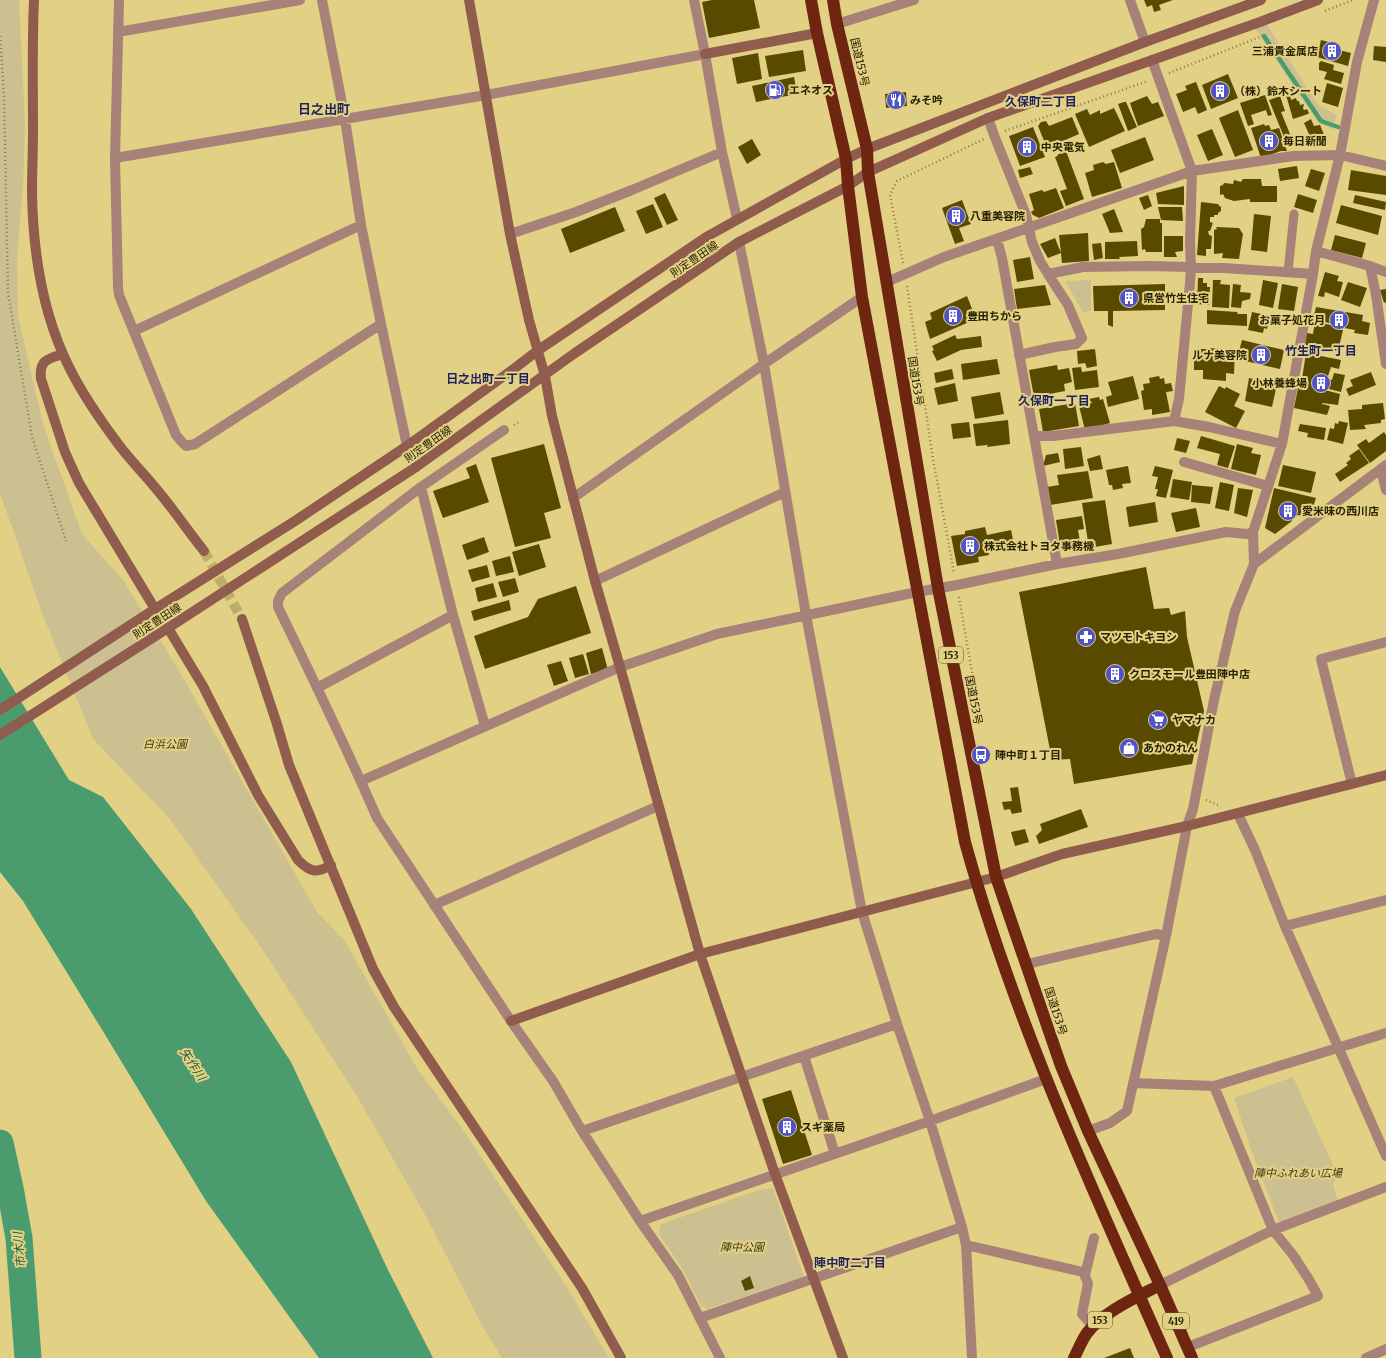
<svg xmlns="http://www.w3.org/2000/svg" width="1386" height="1358" font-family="Merriweather,'Noto Sans JP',serif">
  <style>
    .green { fill: #ccc090 }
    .water { fill: #4a9c6e }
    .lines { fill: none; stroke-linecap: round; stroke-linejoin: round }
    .stream { stroke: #4a9c6e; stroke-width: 4.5 }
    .river { stroke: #4a9c6e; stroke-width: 27 }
    .building { fill: #584a00 }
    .secondary-tunnel { stroke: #bdad6a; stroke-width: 10; stroke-dasharray: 10 5; stroke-linecap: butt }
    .path { stroke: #897c46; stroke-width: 2.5; stroke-dasharray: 1 3; stroke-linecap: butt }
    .lane { stroke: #a78278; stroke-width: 9 }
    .street { stroke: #a78278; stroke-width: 10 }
    .secondary { stroke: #905c4d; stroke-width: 10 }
    .highway { stroke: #6e2611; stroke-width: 12 }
    .secondary-bridge { stroke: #905c4d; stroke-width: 10 }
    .labels { text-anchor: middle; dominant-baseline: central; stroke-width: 4; stroke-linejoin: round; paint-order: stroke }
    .shield { fill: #e2d084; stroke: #61572a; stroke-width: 1 }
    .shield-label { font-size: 10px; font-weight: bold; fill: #2a2303 }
    .poi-label { font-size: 11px; font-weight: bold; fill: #2a2303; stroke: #e2d084; text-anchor: start }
    .street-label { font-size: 11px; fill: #2a2303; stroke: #e2d084 }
    .park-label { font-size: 11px; font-style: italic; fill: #423a15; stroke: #e2d084 }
    .neighbourhood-label { font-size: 12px; font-weight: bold; fill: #22245d; stroke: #e2d084 }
    .water-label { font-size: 12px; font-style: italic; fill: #23603f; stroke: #e2d084 }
    .quarter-label { font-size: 13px; font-weight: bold; fill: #22245d; stroke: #e2d084 }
  </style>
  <rect width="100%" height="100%" fill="#e2d084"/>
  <path class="green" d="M0 0H19L25 124 23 187 17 259 18 316 43 424 82 534 123 580 178 669 317 912 345 941 418 1070 466 1134 566 1286 609 1358H502L484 1329 427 1218 358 1098 264 952 170 819 93 739 42 613 0 493Z
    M1266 23 1318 105 1337 115 1332 129 1317 121 1254 27Z
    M1091 280V311L1083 312 1068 286 1066 281Z
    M1293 1077 1338 1176 1333 1184 1338 1201 1280 1225 1252 1152 1234 1098Z
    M773 1188 804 1277 707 1309 701 1306 682 1268 659 1234 661 1224 759 1190Z"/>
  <path class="water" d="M0 667 69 780 103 797 191 909 291 1062 388 1270 433 1358H319L206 1201 101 1028 23 901 0 872Z"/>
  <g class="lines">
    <path class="stream" d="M1264 36 1321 121 1338 127"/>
    <path class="river" d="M0 1143 10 1188 19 1238 28 1358"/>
  </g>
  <path class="building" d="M712 0H754L760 28 709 38 702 2Z
    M1144 0H1173L1159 5 1161 10 1154 12 1152 5 1147 7Z
    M1321 40 1340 45 1339 50 1351 53 1348 66 1317 57Z
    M1374 46 1386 47V62L1373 60Z
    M803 50 806 71 769 77 765 56Z
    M758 53 762 79 737 84 732 58Z
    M1321 61 1334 65 1333 70 1344 73 1341 84 1324 79 1327 72 1319 70V63Z
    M1228 74 1238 98 1211 109 1202 85Z
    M794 77 797 94 756 102 752 86Z
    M1196 82 1207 110 1198 114 1195 107 1183 112 1176 94 1187 90 1185 86Z
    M1327 83 1343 88 1338 107 1322 102Z
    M906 92 907 106 886 108 885 94Z
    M1290 94 1291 100 1296 98 1297 101H1299L1300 105 1304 104 1303 108 1304 110 1307 109 1309 113 1308 114 1293 119 1286 95Z
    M1265 95 1272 115 1268 116 1266 110 1251 115 1254 124 1248 126 1240 103Z
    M1147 96 1152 104 1158 102 1164 116 1138 126 1130 103Z
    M1280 96 1285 111 1281 112 1290 134 1284 137 1269 100Z
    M1124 102H1126L1137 127 1128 131 1118 104Z
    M1114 108 1125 131 1089 147 1075 114 1087 109 1090 115 1100 110V114Z
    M1238 110 1253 150 1235 157 1219 118Z
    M1072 117 1079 134 1047 148 1038 126 1041 122 1046 121 1049 126Z
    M1311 119 1314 126 1320 125 1325 137 1313 143 1304 123Z
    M1264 124 1265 126 1269 125 1271 130 1279 128 1287 151H1281L1261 158 1251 128Z
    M1033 127 1045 157 1020 166 1009 136Z
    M1212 129 1223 155 1208 161 1197 135Z
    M1145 137 1154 160 1120 173 1111 150Z
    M752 139 761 155 747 164 738 147Z
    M1066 151 1084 199 1066 206 1060 191 1067 189 1055 157 1058 156 1057 155Z
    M1103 162 1106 164 1114 162 1122 188 1092 197 1085 173 1094 170 1093 165Z
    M1297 166 1299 178 1280 181 1278 169Z
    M1030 167 1033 174 1020 178 1018 170Z
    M1311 169 1325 173 1319 191 1305 186Z
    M1351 170 1386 176V195L1348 190Z
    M1243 179H1261L1262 186H1277V202H1250V199L1234 201 1225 198 1223 194 1220 195V186L1223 185 1224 183 1233 184 1234 180 1241 182Z
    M1184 186V205L1158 204 1156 193Z
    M1056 188 1064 208 1039 218 1033 215 1031 212 1034 210 1029 194 1042 190 1044 192Z
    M665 193 678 220 667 225 654 198Z
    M1298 194 1317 200 1313 213 1294 207Z
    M1148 195 1152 206 1144 210 1139 198Z
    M1355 195 1386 202 1385 210 1353 203Z
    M962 200 971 224 959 228 964 241 955 244 942 208Z
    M1201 202 1218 204 1220 207 1221 206V211L1218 213V215H1214V217H1210V222L1213 223 1210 231H1208L1209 235 1212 236 1211 249H1206V256L1197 255Z
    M653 204 663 227 646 234 636 211Z
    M1341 205 1382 216 1378 235 1336 223Z
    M615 207 625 231 570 253 561 229Z
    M1158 207H1182L1183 221 1161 220Z
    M1114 209 1123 232 1110 233 1102 214Z
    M1254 214 1271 216 1267 252 1251 250Z
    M1146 219H1160V223H1162V252H1146L1145 249 1142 250 1141 229 1144 227Z
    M1216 227 1239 228 1243 234 1239 259 1222 258 1223 253 1214 254V230L1217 229Z
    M1088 233 1089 261 1062 263 1059 235Z
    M1335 235 1366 243 1362 258 1331 250Z
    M1164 236H1183V251L1175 252 1177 257H1164Z
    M1055 238 1061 253 1048 258 1040 244Z
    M1137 241 1138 256 1119 257 1120 259H1105V242Z
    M1101 243 1103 258 1094 260 1092 244Z
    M1030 257 1034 279 1017 282 1013 260Z
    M1325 272 1339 276 1337 281 1343 282 1339 297 1325 292 1324 297 1318 296Z
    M1198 278H1203V283H1207V287H1210L1209 305 1197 304Z
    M1213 280H1221L1220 284 1230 285 1229 308 1212 307Z
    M1263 280 1278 283 1273 308 1259 305Z
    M1348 282 1367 288 1360 307 1341 300Z
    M1165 284V310L1113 311V327L1108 325V311H1094L1093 286Z
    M1233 284 1241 285 1240 292 1251 293 1250 299 1242 301 1241 308 1231 307Z
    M1282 284 1298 287 1294 311 1278 309Z
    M1045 285 1051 305 1017 309 1014 289Z
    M1386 289V302L1384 303 1380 290Z
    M967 296 976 319 930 339 925 322 932 319 930 313Z
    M1316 307 1363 315 1362 321 1370 323 1368 335 1354 333 1355 330 1339 327 1340 325 1313 320Z
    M1207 310 1237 312 1238 314H1247V326L1207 324Z
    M1252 312 1270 316 1267 329 1264 328 1263 333 1248 330Z
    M1315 322 1336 326 1337 329 1343 330 1338 351 1304 345 1307 333 1313 334Z
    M955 335 957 339 981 336 982 347 961 350 937 361 932 351 934 350 932 346Z
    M1242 340 1284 350 1280 369 1237 359Z
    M1209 348 1235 350 1234 374 1226 373V381L1203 379V370H1194V359L1197 360 1198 349H1206Z
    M1095 349 1097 366 1087 368 1085 363 1078 364 1077 351Z
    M1306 353 1341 360 1339 369 1331 367 1327 379 1332 380 1334 373 1345 375 1341 392 1325 388 1326 386 1322 385 1321 389 1340 394 1338 405 1322 403V404L1330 406 1327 415 1294 408 1300 378 1302 379Z
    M997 359 1000 374 963 380 961 364Z
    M1057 365 1058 370 1069 368 1072 382 1064 384 1065 391 1034 397 1029 370Z
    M1081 367 1082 372 1097 370 1099 387 1075 390 1072 368Z
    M952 369 954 379 936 383 934 373Z
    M1371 372 1376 385 1349 396 1346 389 1353 386 1350 380Z
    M1133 376 1139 399 1108 407 1106 397 1112 395 1108 382Z
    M1159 376 1160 379 1164 378 1165 384 1171 383 1173 391 1166 392 1170 412 1152 415V409L1144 410 1141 391 1144 390 1143 384 1150 383 1149 378Z
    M1249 378 1277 384 1272 407 1245 401Z
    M955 383 958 401 938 405 934 388Z
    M1219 386 1225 389 1226 387 1240 394 1234 406 1245 411 1236 428 1205 412Z
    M1000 392 1004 414 975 419 971 397Z
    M1099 397 1100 400 1103 399 1110 423 1085 430 1079 406 1092 403 1089 399Z
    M1075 403 1079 426 1043 432 1039 409Z
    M1383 403 1385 419 1381 420V423L1364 425 1366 429 1350 430 1348 410 1362 409V405Z
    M1008 420 1010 444 987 447 988 445 976 446 973 424Z
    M1339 421 1348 423 1343 444 1327 440 1330 428 1334 429 1335 423 1338 424Z
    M969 422 971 437 953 439 951 424Z
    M1300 424 1326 428 1324 440 1307 437 1308 433 1298 431Z
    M1384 432 1386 435V451L1370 463 1357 445 1366 439 1369 443Z
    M1201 436 1235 446 1228 468 1217 465 1220 454 1197 448Z
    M1177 438 1190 441 1186 453 1174 450Z
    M544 444 561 508 544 513 551 538 515 547 491 458Z
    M1237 444 1253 448 1251 453 1261 455 1256 475 1231 469Z
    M1081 447 1084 466 1065 469 1063 449Z
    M1359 449 1369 463 1340 482 1335 474 1348 465 1346 463 1351 459 1349 456Z
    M1058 453 1060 462 1043 466 1046 455Z
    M1100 455 1103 469 1090 471 1087 459Z
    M476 464 489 502 443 518 433 491 470 478 466 468Z
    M1283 465 1316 472 1311 493 1278 486Z
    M1128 466 1131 483 1122 484 1123 488 1113 490 1112 485H1109L1106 470Z
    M1155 466 1173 470 1166 498 1156 496 1158 489H1155L1158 477 1152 476Z
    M1088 471 1093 498 1050 505 1047 487 1059 485 1057 475Z
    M1173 479 1192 482 1189 500 1170 497Z
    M1220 482 1234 485 1229 511 1215 508Z
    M1192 485 1213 487 1210 504 1191 502Z
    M1238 488 1253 490 1247 517 1234 513Z
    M1274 488 1316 498 1313 507 1301 515 1292 516V521L1275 534 1265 528Z
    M1105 500 1112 544 1089 548 1082 503Z
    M1155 502 1158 522 1129 527 1126 507Z
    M1196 508 1200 527 1176 532 1171 513Z
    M1082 516 1084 529 1078 530 1081 547 1061 551 1056 520Z
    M985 527 987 535 1011 530 1014 545 1005 547 1001 542 987 545 989 555 978 557 979 562 957 566 951 536 965 534V531Z
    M484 537 489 552 467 560 462 545Z
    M539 544 546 567 519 576 512 552Z
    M510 556 514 572 496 576 492 561Z
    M487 565 490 577 472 582 468 570Z
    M1146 567 1154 609 1169 608 1171 615 1185 611 1187 637 1204 711 1192 764 1074 784 1070 759 1052 760 1019 592Z
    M515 578 519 592 503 597 498 582Z
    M493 583 497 597 478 602 475 588Z
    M576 586 591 633 485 669 474 636 528 617 538 599Z
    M509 600 511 610 474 621 471 611Z
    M602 648 608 670 591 674 586 653Z
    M583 654 589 674 575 678 569 658Z
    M561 661 568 681 554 686 547 665Z
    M1018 787 1022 812 1012 814 1010 809 1004 810 1002 802 1012 801 1010 788Z
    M1081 809 1088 827 1039 844 1036 836 1042 830 1040 824Z
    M1025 829 1029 842 1015 846 1011 832Z
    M791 1090 812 1155 783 1164 762 1099Z
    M750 1276 754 1288 745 1291 741 1281Z
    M1130 1348 1134 1358H1104Z"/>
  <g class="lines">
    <path class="secondary-tunnel" d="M204 551 242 619"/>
    <path class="path" d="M1325 11 1353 0
      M0 36 4 95 8 293 32 437 66 541
      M1169 73 1265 35
      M1005 131 1148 81
      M903 263 890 195 897 181 984 139
      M907 286 933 459 954 573
      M514 425 520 421
      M959 597 981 725
      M1206 800 1218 805"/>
    <path class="lane" d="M1288 272 1294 214"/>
    <path class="street" d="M119 0 115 158 118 287 119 295 176 435 182 442 186 446 195 444 381 324
      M322 0 345 119 361 225 381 324 407 446
      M694 0 705 54 722 152 737 219
      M1130 0 1145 42
      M837 24 914 0
      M118 32 300 0
      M1152 60 1192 171 1190 242 1191 267 1190 283 1179 399 1174 421
      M988 118 994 135 1026 215 1032 242 1040 261 1048 274 1083 267 1150 266 1224 268 1313 274
      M115 158 486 95 705 54
      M510 234 576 212 632 190 722 152
      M997 240 1002 258 1057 564
      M739 242 764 364 806 615 862 912 897 1024 930 1121 962 1227 966 1245 972 1358
      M1316 251 1370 266 1386 272
      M1370 266 1376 295 1386 364
      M887 282 944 257 1192 171 1293 156 1340 155 1386 166
      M134 331 361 225
      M1019 355 1055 347 1076 344 1082 338 1068 305 1048 274
      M504 430 421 487 282 593 278 601V607C312 677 346 746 377 818L511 1021 553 1081 582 1131 640 1221 678 1275 720 1358
      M1034 436H1053L1174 421 1209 427 1282 444
      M1184 462 1268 486
      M1381 470 1386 490
      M421 487 453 615 485 726
      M573 498 764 364 862 297
      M1254 564 1386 465
      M595 581 785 492
      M317 688 453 615
      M361 781 620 667 717 634 917 592 957 585 1057 564 1118 554 1226 532 1247 534 1253 532
      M1352 784 1321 659 1386 642
      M1238 814 1255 850 1285 926 1386 1156
      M434 905 658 806
      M1285 926 1386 900
      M1027 964 1156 934 1166 936
      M804 1056 835 1154
      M1133 1083 1214 1086 1386 1033
      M582 1131 897 1024
      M1088 1131 1110 1123 1127 1111 1166 936 1187 826 1193 809 1214 700 1235 611 1254 564 1253 532 1282 444 1313 274 1316 251 1340 155 1357 62 1374 0
      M640 1221 930 1121 1046 1079
      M966 1245 1083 1272 1088 1283 1082 1314 1093 1326
      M1085 1275 1094 1238
      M1160 1285 1273 1230 1386 1187
      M700 1318 962 1227
      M1188 1347 1318 1296 1308 1278 1293 1255 1273 1230 1214 1086
      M1366 1358 1386 1349"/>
    <path class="secondary" d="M34 0C32 43 33 86 33 130 33 151 32 172 32 193 33 252 43 316 70 369 83 395 101 421 119 445 131 461 145 475 158 491 174 510 188 531 204 551
      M469 0 510 234 529 320 545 376 552 416 595 581 620 667 700 954 775 1174 843 1358
      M705 54 817 33
      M407 446 515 368 537 351 708 236 846 159 867 149 1145 42 1261 0
      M416 467 575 353 739 242 848 186 868 172 988 118 1260 22 1318 0
      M242 619 276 721 289 765 373 969 394 1007 582 1288 621 1358
      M0 710 155 609 79 483 65 452 41 379C39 360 47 359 63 354
      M0 735 168 628 203 686 258 795 298 860C310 872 316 874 331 865
      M511 1021 700 954 996 877 1062 854 1187 826 1386 775"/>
    <path class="highway" d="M811 0 817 33 846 159 848 186 862 297 965 842C1014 1020 1093 1190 1167 1358
      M833 0 837 24 867 149 868 172 938 588 996 877 1061 1066 1088 1131 1160 1285 1192 1358
      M1074 1358C1078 1350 1082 1340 1087 1333 1103 1312 1137 1297 1160 1285"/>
    <path class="secondary-bridge" d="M155 609 295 521 407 446
      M168 628 416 467"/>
  </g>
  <defs>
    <g id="building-disc" transform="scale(1)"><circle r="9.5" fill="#4f52c9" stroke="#e2d084"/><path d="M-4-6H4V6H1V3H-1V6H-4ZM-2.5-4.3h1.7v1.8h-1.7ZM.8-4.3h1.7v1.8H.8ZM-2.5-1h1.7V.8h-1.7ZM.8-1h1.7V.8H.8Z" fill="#fff"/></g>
    <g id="fuel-disc" transform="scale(1)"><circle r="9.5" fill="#4f52c9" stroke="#e2d084"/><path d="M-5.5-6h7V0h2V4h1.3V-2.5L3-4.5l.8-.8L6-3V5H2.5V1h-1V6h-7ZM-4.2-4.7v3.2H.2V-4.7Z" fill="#fff"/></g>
    <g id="restaurant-disc" transform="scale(1)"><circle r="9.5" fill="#4f52c9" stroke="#e2d084"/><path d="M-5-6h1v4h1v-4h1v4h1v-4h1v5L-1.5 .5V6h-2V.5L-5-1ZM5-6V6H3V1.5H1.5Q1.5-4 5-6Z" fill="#fff"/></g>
    <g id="pharmacy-disc" transform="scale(1)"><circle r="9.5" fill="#4f52c9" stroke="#e2d084"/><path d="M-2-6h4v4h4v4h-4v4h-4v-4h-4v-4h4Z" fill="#fff"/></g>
    <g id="supermarket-disc" transform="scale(1)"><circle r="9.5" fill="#4f52c9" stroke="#e2d084"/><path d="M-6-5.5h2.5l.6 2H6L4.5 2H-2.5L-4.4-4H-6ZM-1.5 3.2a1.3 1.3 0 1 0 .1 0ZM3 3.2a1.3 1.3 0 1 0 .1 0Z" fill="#fff"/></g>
    <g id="shop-disc" transform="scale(1)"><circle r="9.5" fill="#4f52c9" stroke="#e2d084"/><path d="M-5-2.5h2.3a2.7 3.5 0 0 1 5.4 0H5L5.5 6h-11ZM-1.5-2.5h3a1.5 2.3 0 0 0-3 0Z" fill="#fff"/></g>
    <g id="bus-disc" transform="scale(1)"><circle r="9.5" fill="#4f52c9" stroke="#e2d084"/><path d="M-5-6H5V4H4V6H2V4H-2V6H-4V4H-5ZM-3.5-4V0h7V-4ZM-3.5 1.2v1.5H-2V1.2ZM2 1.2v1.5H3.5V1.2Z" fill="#fff"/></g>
  </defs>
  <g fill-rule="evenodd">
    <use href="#building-disc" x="1332" y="51"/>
    <use href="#fuel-disc" x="775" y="90"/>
    <use href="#building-disc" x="1220" y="91"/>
    <use href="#restaurant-disc" x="896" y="100"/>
    <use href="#building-disc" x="1269" y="141"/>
    <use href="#building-disc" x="1027" y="147"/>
    <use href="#building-disc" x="956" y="216"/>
    <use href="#building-disc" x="1129" y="298"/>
    <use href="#building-disc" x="953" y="316"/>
    <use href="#building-disc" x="1339" y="320"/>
    <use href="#building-disc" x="1261" y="355"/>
    <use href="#building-disc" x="1321" y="383"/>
    <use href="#building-disc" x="1288" y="511"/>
    <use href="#building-disc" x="970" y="546"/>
    <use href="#pharmacy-disc" x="1086" y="637"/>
    <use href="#building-disc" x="1115" y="674"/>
    <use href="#supermarket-disc" x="1158" y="720"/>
    <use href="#shop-disc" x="1129" y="748"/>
    <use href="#bus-disc" x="981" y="755"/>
    <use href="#building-disc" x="787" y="1127"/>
  </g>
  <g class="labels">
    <g class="shield">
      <rect x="939" y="647" width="24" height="16" rx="3"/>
      <rect x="1088" y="1312" width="24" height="16" rx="3"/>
      <rect x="1163" y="1313" width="26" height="16" rx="3"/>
    </g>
    <g class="shield-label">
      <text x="951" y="655">153</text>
      <text x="1100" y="1320">153</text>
      <text x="1176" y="1321">419</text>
    </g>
    <g class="poi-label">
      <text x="1318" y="51" text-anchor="end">三浦貴金属店</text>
      <text x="789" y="90">エネオス</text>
      <text x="1234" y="91">（株）鈴木シート</text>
      <text x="910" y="100">みそ吟</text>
      <text x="1283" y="141">毎日新聞</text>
      <text x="1041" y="147">中央電気</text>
      <text x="970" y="216">八重美容院</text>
      <text x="1143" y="298">県営竹生住宅</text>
      <text x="967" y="316">豊田ちから</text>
      <text x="1325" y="320" text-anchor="end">お菓子処花月</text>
      <text x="1247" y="355" text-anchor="end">ルナ美容院</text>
      <text x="1307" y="383" text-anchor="end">小林養蜂場</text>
      <text x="1302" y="511">愛米味の西川店</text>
      <text x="984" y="546">株式会社トヨタ事務機</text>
      <text x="1100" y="637">マツモトキヨシ</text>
      <text x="1129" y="674">クロスモール豊田陣中店</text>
      <text x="1172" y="720">ヤマナカ</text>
      <text x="1143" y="748">あかのれん</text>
      <text x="995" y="755">陣中町１丁目</text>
      <text x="801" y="1127">スギ薬局</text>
    </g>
    <g class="street-label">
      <text transform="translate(860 62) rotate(77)">国道153号</text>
      <text transform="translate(694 259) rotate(-34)">則定豊田線</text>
      <text transform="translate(916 381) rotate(81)">国道153号</text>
      <text transform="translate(428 444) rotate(-35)">則定豊田線</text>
      <text transform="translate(157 621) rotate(-33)">則定豊田線</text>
      <text transform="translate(974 700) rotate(79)">国道153号</text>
      <text transform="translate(1056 1011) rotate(72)">国道153号</text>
    </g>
    <g class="park-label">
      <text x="165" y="744">白浜公園</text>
      <text x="1298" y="1173">陣中ふれあい広場</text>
      <text x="742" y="1247">陣中公園</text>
    </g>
    <g class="neighbourhood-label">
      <text x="1041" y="101">久保町二丁目</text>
      <text x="1321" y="350">竹生町一丁目</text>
      <text x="488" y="378">日之出町一丁目</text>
      <text x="1054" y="400">久保町一丁目</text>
      <text x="850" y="1262">陣中町二丁目</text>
    </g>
    <g class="water-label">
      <text transform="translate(193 1064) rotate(56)">矢作川</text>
      <text transform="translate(19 1250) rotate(-96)">市木川</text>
    </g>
    <g class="quarter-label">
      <text x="324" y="109">日之出町</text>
    </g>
  </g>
</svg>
